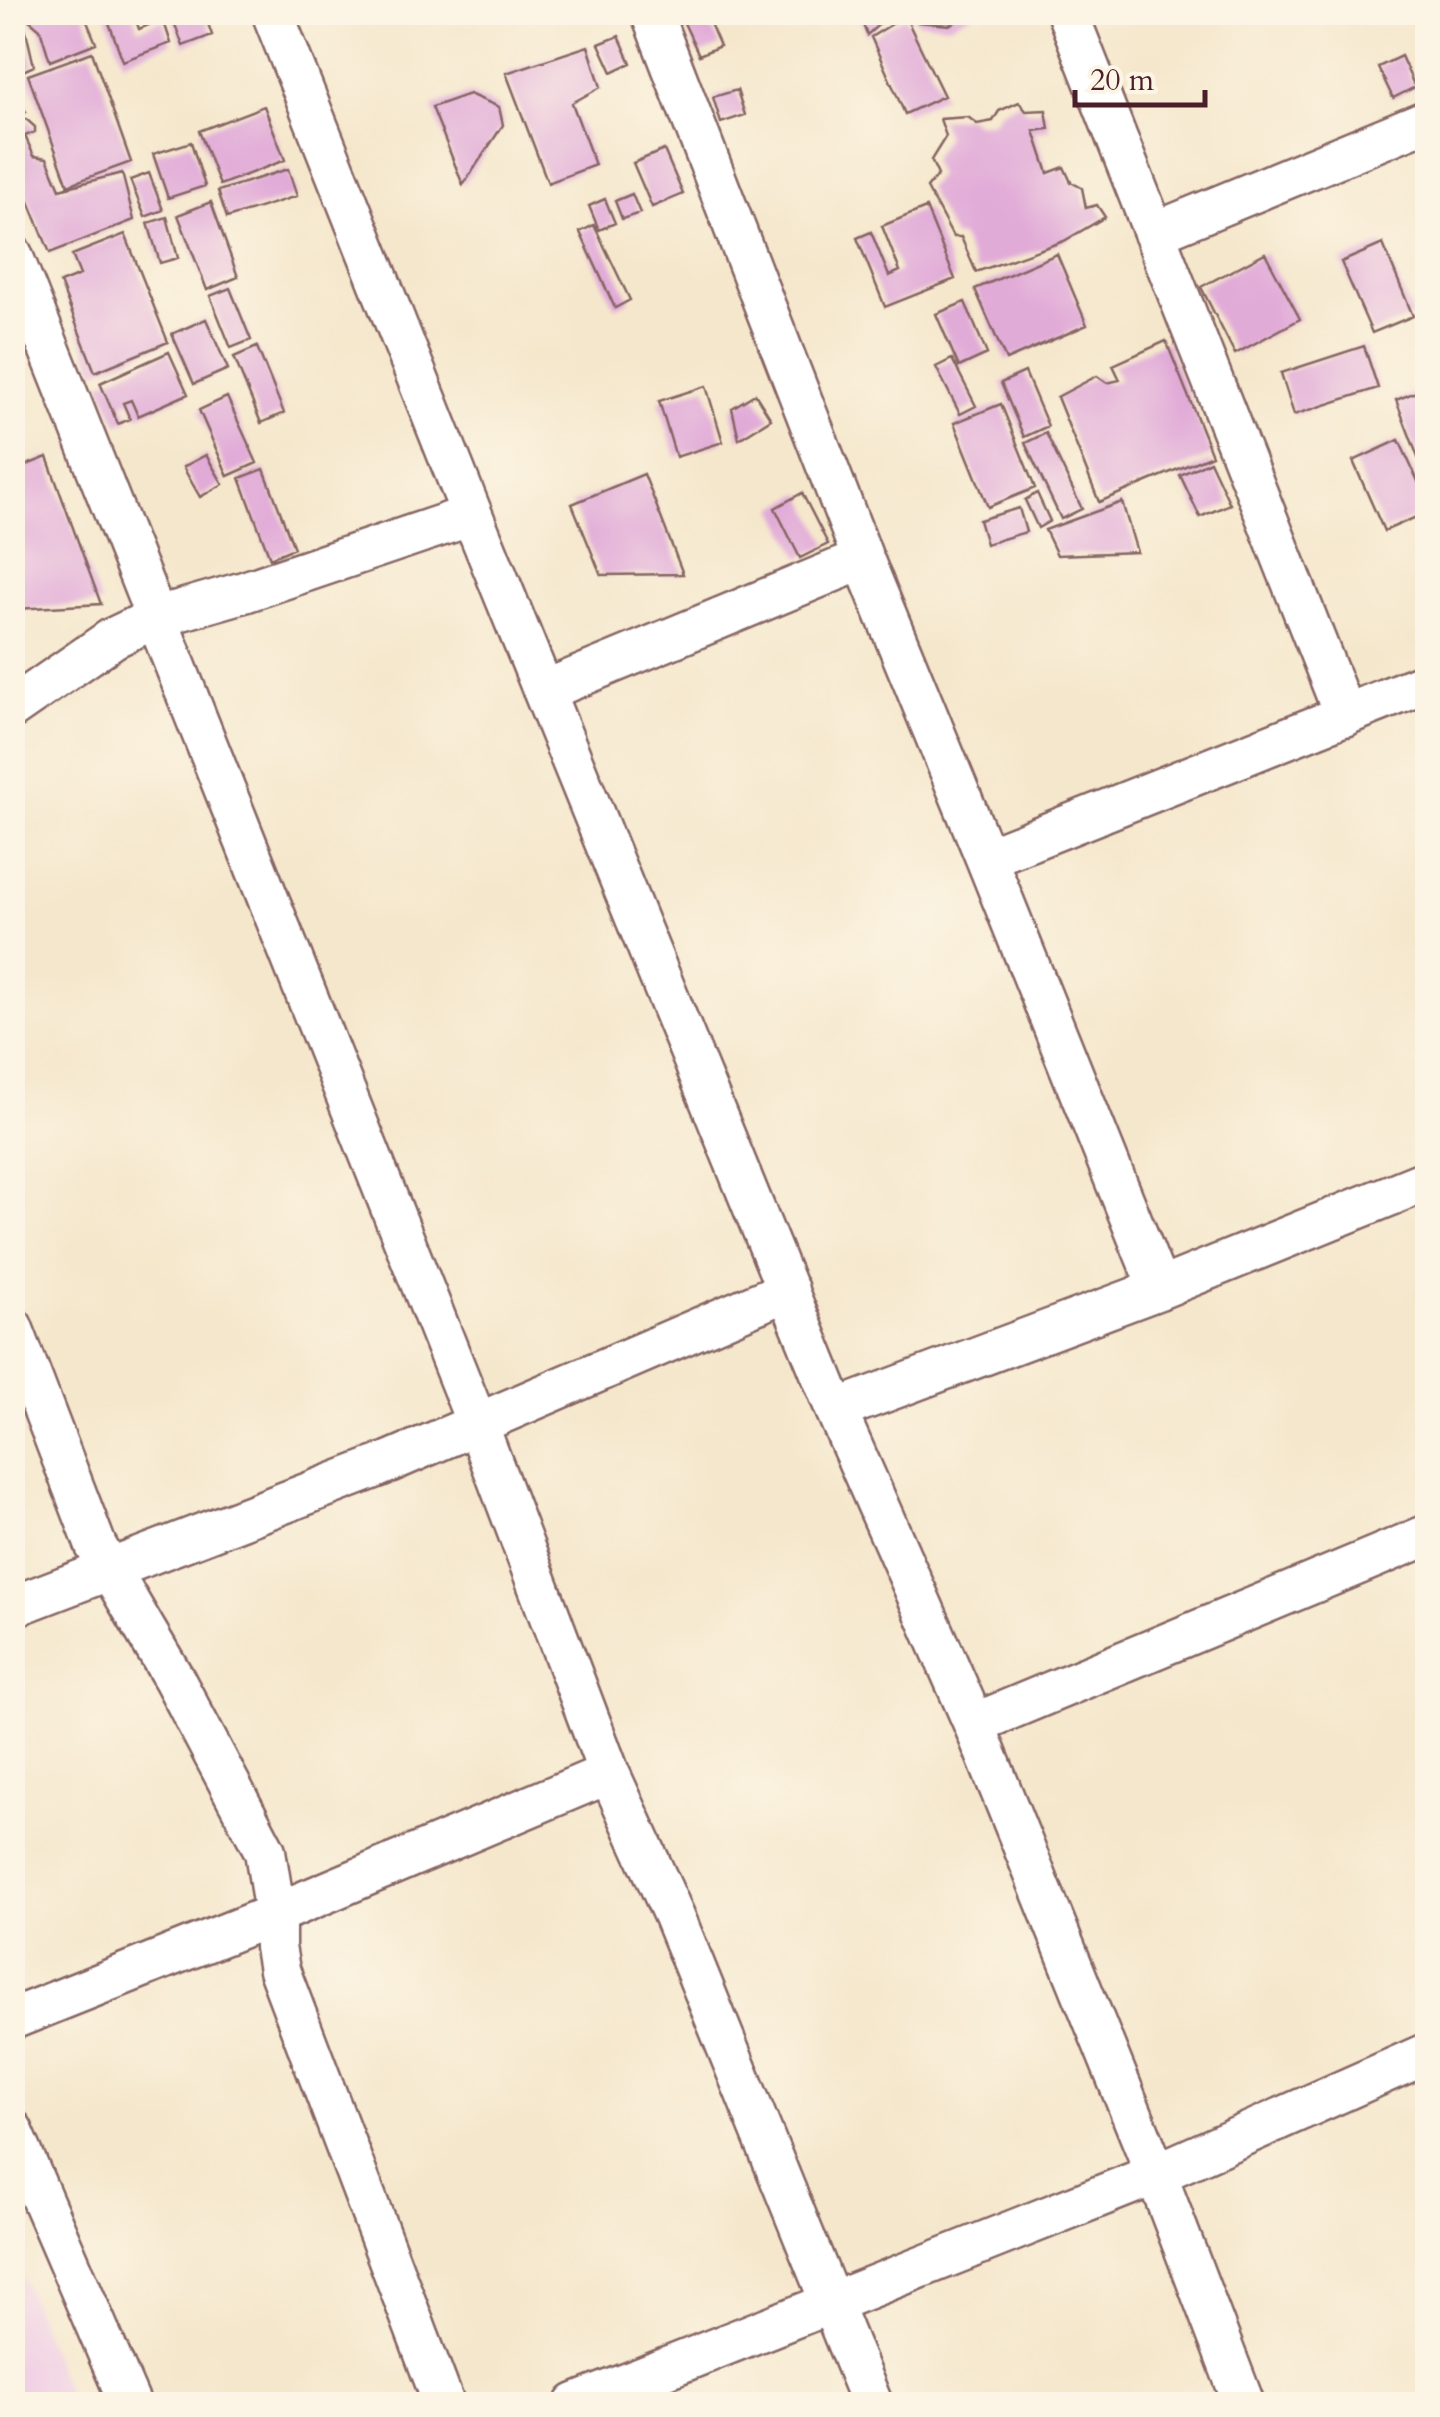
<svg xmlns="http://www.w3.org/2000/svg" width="1440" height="2417" font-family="Cardo,serif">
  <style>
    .built { fill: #f0d0e5 }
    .building { fill: #e1abd8 }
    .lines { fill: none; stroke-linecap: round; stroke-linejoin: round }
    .street-casing { stroke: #866563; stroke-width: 45 }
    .street { stroke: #fff; stroke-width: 40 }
  </style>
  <rect width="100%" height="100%" fill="#fcf5e5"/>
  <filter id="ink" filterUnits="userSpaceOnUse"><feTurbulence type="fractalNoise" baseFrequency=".01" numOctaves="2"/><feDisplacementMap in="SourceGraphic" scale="20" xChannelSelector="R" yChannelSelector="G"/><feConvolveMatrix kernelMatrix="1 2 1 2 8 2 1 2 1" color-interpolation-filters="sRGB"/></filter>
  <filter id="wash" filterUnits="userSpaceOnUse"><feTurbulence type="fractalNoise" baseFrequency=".0048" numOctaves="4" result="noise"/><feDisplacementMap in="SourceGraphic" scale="40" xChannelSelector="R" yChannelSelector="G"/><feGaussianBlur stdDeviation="2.25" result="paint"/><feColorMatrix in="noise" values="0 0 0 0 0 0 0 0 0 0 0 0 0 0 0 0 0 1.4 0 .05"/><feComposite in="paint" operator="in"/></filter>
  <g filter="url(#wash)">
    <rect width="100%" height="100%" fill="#f5e7cc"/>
    <path class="built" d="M12 2252H13L71 2404H13Z"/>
    <g id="blocks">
      <path class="building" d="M20 12H83L96 43 50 61 40 29Z
        M105 12H133L139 29 163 19 171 43 123 61Z
        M175 12H204L212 35 183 46 171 14Z
        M679 12H705L720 46 699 55Z
        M858 12H893L867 35Z
        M910 12H976L949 25 918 22Z
        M1343 12H1370V13L1347 22Z
        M12 14 25 27 34 66 12 76Z
        M905 16 944 96 905 114 871 37Z
        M619 36 631 63 612 72 599 44Z
        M588 46 601 87 572 103 595 165 548 183 506 73Z
        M92 52 131 162 68 185 28 75Z
        M1401 56 1415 87 1393 98 1378 67Z
        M12 84 26 112 12 118Z
        M737 90 745 115 721 123 713 97Z
        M469 94 499 107 503 125 463 185 432 107Z
        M1019 102 1026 111 1046 110 1049 129 1034 131 1048 173 1064 167 1071 182 1082 188 1086 208 1097 205 1105 217 1064 241 976 272 961 237H953L927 188 938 175 931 160 946 136 940 119 968 117 977 124 993 121 999 111Z
        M264 106 285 160 220 185 199 131Z
        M26 119 35 127V132L25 136 34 156 47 158 60 189 122 173 134 220 50 253 12 160V124Z
        M191 142 205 186 168 198 153 154Z
        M664 150 683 194 652 207 633 163Z
        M288 169 297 196 227 218 218 191Z
        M149 173 163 210 145 217 130 180Z
        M632 194 640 213 622 219 615 201Z
        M605 199 615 223 599 230 589 206Z
        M211 202 238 277 207 290 178 215Z
        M926 208 955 279 885 307 857 238 871 232 889 276 900 271 882 226Z
        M167 217 178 258 160 263 148 223Z
        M594 225 630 300 615 308 580 232Z
        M125 234 168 342 95 372 60 283 80 275 72 255Z
        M1383 244 1413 316 1372 333 1341 262Z
        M1265 253 1300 319 1235 354 1201 287Z
        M1057 254 1087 325 1006 360 975 289Z
        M230 288 251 340 231 348 210 296Z
        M965 302 987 354 959 367 936 314Z
        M206 319 228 369 194 384 172 334Z
        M1166 341 1212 455 1099 502 1057 397 1097 376 1107 383 1120 380 1113 365Z
        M1364 346 1378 388 1294 415 1281 373Z
        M257 347 284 413 261 423 234 357Z
        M169 352 188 394 138 416 131 400 123 403 130 419 118 424 100 383Z
        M952 359 976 406 960 414 936 367Z
        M1025 372 1048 426 1024 437 1001 383Z
        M706 386 723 442 676 457 659 401Z
        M1428 387V481H1427L1396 400Z
        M755 394 771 419 739 439 732 408Z
        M227 397 257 463 228 476 199 410Z
        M1001 404 1035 488 988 507 954 423Z
        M1046 433 1082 509 1061 519 1025 443Z
        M1399 440 1428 503V512L1384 531 1353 461Z
        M206 455 223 484 200 497 183 467Z
        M47 457 101 604 16 609 12 600V471Z
        M1210 461 1230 504 1200 517 1180 475Z
        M264 469 294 548 270 558 240 478Z
        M644 474 683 574 601 575 572 504Z
        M802 493 828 544 800 558 775 508Z
        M1037 493 1050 521 1038 528 1025 500Z
        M1122 502 1137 552 1057 555 1045 530Z
        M1019 508 1026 532 986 544 979 520Z"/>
    </g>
  </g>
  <g filter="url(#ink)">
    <use href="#blocks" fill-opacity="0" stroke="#866563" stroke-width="2.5"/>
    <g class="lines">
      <g class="street-casing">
        <path id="street" d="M272 12 472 515 836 1410 974 1724 1156 2174 1244 2404
          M651 12 863 559 986 858 1159 1289
          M1067 12 1345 716
          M1154 233 1428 120
          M12 255 478 1426 609 1773 674 1916 872 2404
          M544 691 863 559
          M12 708 113 638 157 617 244 592 472 515
          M986 858 1428 682
          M12 1327 96 1546 174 1679 265 1851 275 1914V1947L279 1970 444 2404
          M836 1410 1159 1289 1428 1180
          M12 1607 377 1467 788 1290
          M974 1724 1428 1535
          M12 2019 275 1914 609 1773
          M12 2130 130 2404
          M576 2404 1156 2174 1428 2053"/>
      </g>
      <use href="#street" class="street"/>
    </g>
  </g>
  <rect width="1440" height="2417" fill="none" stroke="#fcf5e5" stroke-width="50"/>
  <path d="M1075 90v15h130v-15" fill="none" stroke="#4a1f2b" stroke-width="5"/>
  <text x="1090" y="90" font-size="30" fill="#4a1f2b" stroke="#fcf5e5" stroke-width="8" paint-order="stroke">20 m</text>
</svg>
